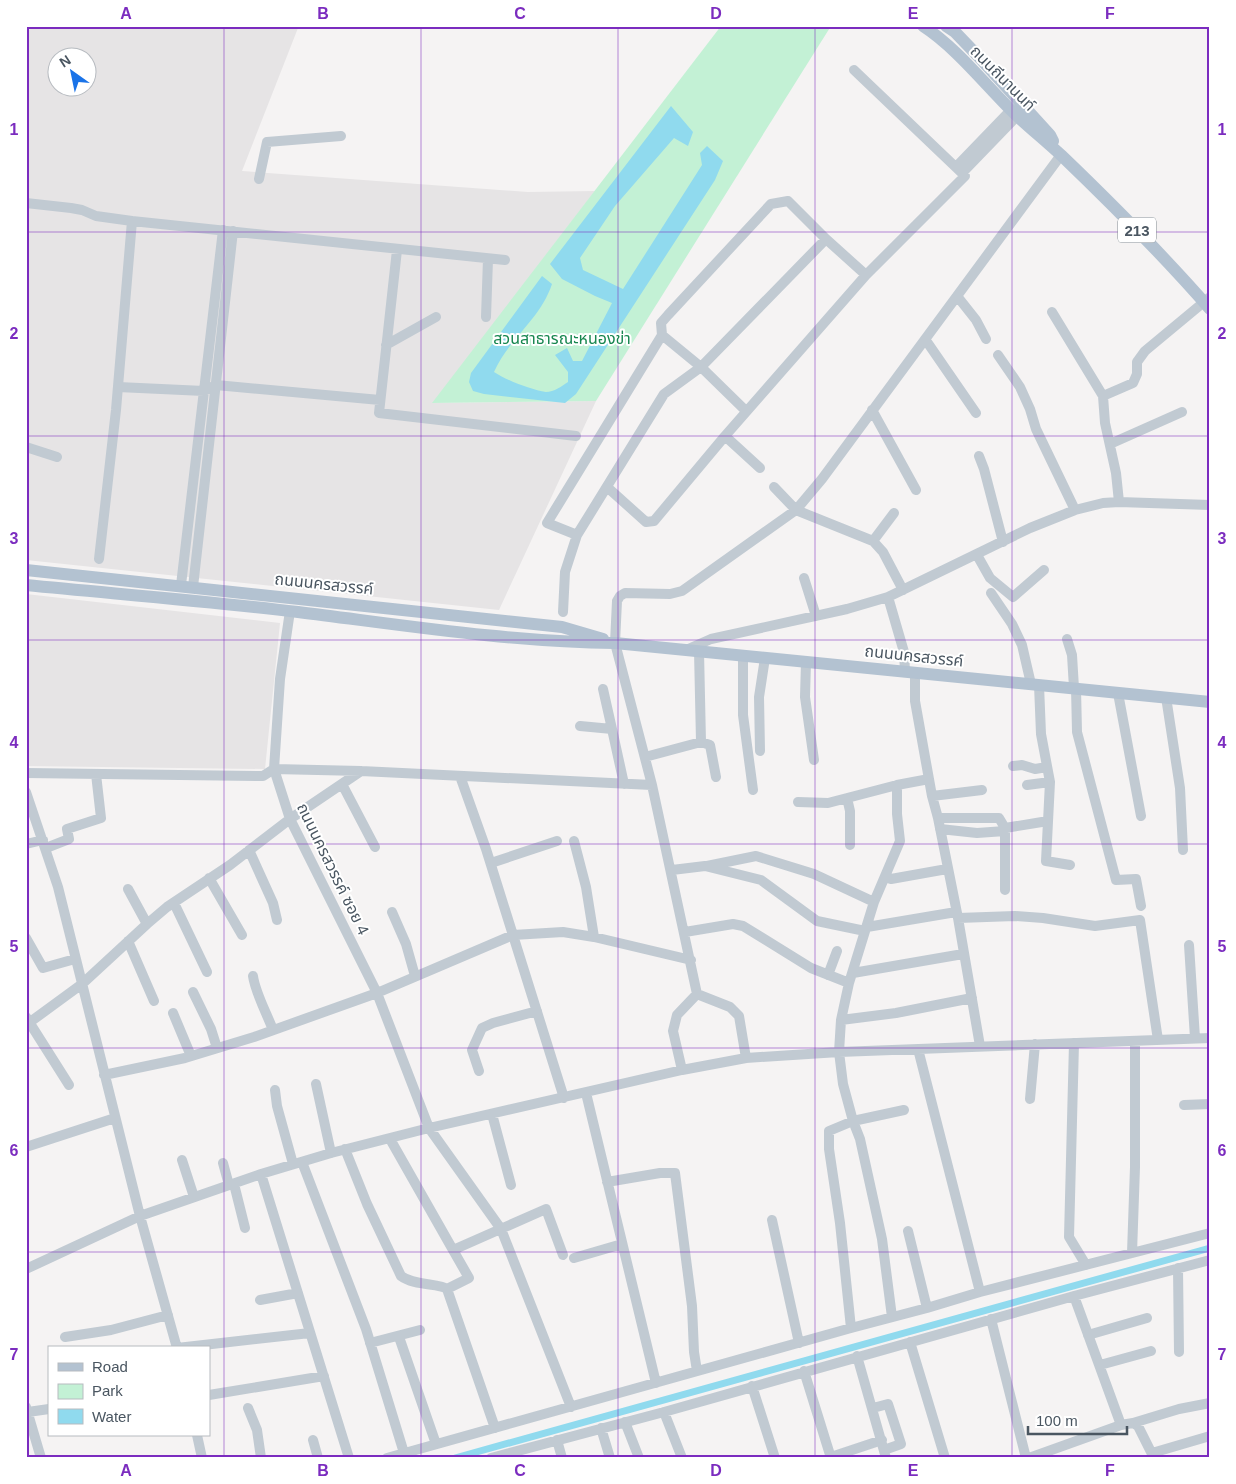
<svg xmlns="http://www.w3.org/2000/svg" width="1236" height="1484" font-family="Arial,'Noto Sans Thai',sans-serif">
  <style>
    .education { fill: #e6e4e5; fill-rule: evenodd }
    .green { fill: #c3f1d5 }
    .water { fill: #90daee }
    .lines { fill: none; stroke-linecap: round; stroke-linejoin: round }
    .canal { stroke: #90daee; stroke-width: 7 }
    .minor { stroke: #c1cad2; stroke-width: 10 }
    .major { stroke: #b3c2d1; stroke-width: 12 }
    .grid { fill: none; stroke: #7b2cbf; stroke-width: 1; stroke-opacity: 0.55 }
    .labels { text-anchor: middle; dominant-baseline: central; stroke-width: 4; stroke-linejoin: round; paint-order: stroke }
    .shield { fill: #fff; stroke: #808990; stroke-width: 1 }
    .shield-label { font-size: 15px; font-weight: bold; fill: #4a5661 }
    .street-label { font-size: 16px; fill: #4a5661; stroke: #fff }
    .park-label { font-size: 16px; fill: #17864f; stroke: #fff }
    .neatline { fill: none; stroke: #7b2cbf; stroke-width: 2 }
    .grid-label { font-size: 16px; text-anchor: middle; font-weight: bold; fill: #7b2cbf }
  </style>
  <rect width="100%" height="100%" fill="#f5f3f3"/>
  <path class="education" d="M35 26H296L298 28 242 171 528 192 595 191 433 403 596 401 499 610 26 560V32ZM58 58H88V88H58Z
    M26 594 280 623 265 769 26 766Z"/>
  <path class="green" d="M721 26H831L596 401 432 403Z"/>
  <path class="water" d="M671 106 693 132 688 146 674 138 615 206 580 258 583 270 623 289 702 165 700 153 707 146 723 161 715 180 576 394 565 403 484 394 473 391 469 382 471 373 542 276 552 284C540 320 509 338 494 372 506 380 531 390 546 392 554 392 562 386 568 382V372L555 355 567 348 573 361H582L612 303 595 296 562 279 550 264Z"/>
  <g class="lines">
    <path class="canal" d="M455 1458 1210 1248"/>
    <path class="minor" d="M956 167 1011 110
      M962 173 1017 116
      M259 179 267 142 341 136
      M26 203 71 208 82 210 96 216 132 221
      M397 250 379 413 576 436
      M957 296 976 320 986 339
      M1052 312 1103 396 1105 423 1116 473 1119 502
      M486 317 488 259
      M925 339 976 413
      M386 345 436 317
      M998 355 1020 387 1030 409 1036 429 1075 510
      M118 387 204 391 216 385 380 400
      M1103 396 1133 383 1137 374V362L1145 351 1210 297
      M872 410 916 490
      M746 411 701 367 662 335 661 323 668 315 771 204 788 201 826 239 866 275
      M725 436 760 468
      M1110 444 1182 412
      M26 447 57 457
      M979 456 984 469 1003 542
      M607 487 646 522 654 521 725 436 866 275 965 176 854 70
      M774 487 796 510 873 541 883 552 903 590
      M577 535 547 523 662 335
      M873 541 894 513
      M977 555 990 578 1013 597 1044 570
      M99 559 116 410 132 221 505 260
      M804 578 816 616
      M181 585 223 230
      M193 587 233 231
      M991 593 1012 624 1022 645 1031 684
      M888 597 904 652 905 672
      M290 611 280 679 274 769 290 819 377 993 429 1128 501 1229 571 1407
      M563 612 565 572 577 535 664 394 701 367 826 239
      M1067 639 1072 655 1074 688
      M686 650 711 639 847 609 888 597 1030 528 1075 510 1103 503 1119 502 1210 505
      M699 651 701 742 710 745 716 777
      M743 656V715L753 790
      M806 662 805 697 814 760
      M915 673V701L932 796 938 818 958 918 980 1046
      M1039 685 1041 734 1050 782 1046 861 1070 865
      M1076 688 1077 732 1116 880 1136 879 1141 906
      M603 689 612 729
      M1118 693 1141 816
      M1166 697 1180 788 1183 850
      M580 726 612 729 624 784
      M760 751 759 697 765 658
      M645 757 701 742
      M1013 766 1022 765 1035 769 1047 767
      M26 773 263 776 274 769 361 771 652 785
      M460 776 486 849 564 1098
      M342 784 375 847
      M1027 785 1050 782
      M26 792 58 887 140 1216 177 1348
      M932 796 982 790
      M847 798 850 811V845
      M798 802 828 803 897 785 929 779
      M938 818H999L1005 828 1048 821
      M940 829 977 833 1005 831
      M574 841 586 887 594 937
      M26 844 43 840
      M46 848 69 839 67 829 101 818 96 774
      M249 850 273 903 277 920
      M491 863 557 841
      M707 866 756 856 814 874 874 902
      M672 870 705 866 761 880 817 921 865 931
      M885 877 891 879 947 869
      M209 878 242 935
      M128 889 147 924
      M1005 890V828
      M174 903 207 972
      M392 912 406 944 415 976
      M958 918 1015 916 1043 918 1095 926 1140 920 1158 1040
      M867 927 956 912
      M685 932 733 924 743 926 811 968 849 983
      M26 938 43 968 75 959
      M128 941 154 1001
      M1189 945 1195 1038
      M853 973 963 954
      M828 975 837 951
      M253 976C255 992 267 1014 273 1030
      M193 992 211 1029 217 1048
      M697 994 652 785 615 643 617 601 620 596 625 593 670 594 682 591 796 510 822 479 1061 155
      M173 1013 191 1056
      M26 1017 69 1085
      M841 1020 896 1013 972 998
      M26 1025 82 984 147 924 167 907 230 865 290 819 361 771
      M1074 1043 1069 1237 1086 1265
      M918 1049 980 1292
      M682 1070 673 1031 677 1015 697 994 730 1007 739 1016 746 1058
      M479 1071 472 1050 482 1028 493 1023 537 1011
      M104 1075 185 1058 254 1037 377 993 513 935 563 932 594 937 691 960
      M316 1084 331 1153
      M275 1090 277 1106 293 1164
      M586 1093 656 1383
      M1030 1099 1035 1044
      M1184 1105 1210 1104
      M492 1114 511 1185
      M390 1139 453 1250 546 1209 563 1255
      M26 1147 115 1118
      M345 1149 367 1204 401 1276C414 1286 440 1283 447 1289
      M182 1160 194 1197
      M302 1162 366 1329 404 1453
      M223 1163 229 1185
      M261 1174 349 1458
      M607 1182 660 1173H675L692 1306 694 1352 697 1371
      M234 1184 245 1228
      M772 1220 799 1343
      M908 1231 927 1308
      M453 1250 469 1278 447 1289 495 1428
      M1132 1253 1135 1167V1041
      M574 1258 622 1244
      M1178 1268 1179 1352
      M26 1269 140 1216 261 1174 331 1153 429 1128 682 1070 746 1058 839 1052 1210 1038
      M1074 1296 1121 1425
      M260 1300 298 1293
      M892 1317 882 1239 860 1139 853 1121 843 1084 839 1052 841 1020 849 983 874 902 900 841 897 814V785
      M991 1319 1026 1458
      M851 1328 840 1223 829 1149V1131L853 1121 904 1110
      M1088 1335 1147 1318
      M65 1337 111 1330 168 1315
      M399 1337 436 1444
      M910 1342 945 1458
      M370 1343 420 1330
      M177 1348 310 1333
      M857 1356 886 1458
      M1100 1365 1151 1351
      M804 1371 831 1458
      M752 1386 775 1458
      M209 1395 324 1376
      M26 1407 41 1458
      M248 1408 257 1430 261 1458
      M873 1408 888 1404 901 1444 884 1450
      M28 1412 49 1409
      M664 1412 682 1458
      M625 1422 639 1458
      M1133 1423 1179 1409 1210 1403
      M601 1428 610 1458
      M197 1435 202 1458
      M313 1440 318 1458
      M557 1440 562 1458
      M1152 1453 1210 1436
      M831 1457 882 1440
      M387 1458 851 1328 927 1308 980 1292 1210 1233
      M491 1458 664 1412 1074 1296 1210 1260
      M1029 1458 1121 1425 1133 1423 1138 1426 1154 1458"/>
    <path class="major" d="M923 26C957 48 987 87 1016 115 1031 129 1047 142 1062 156 1113 205 1163 255 1210 309
      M946 26 955 32 978 56 1050 135 1053 141
      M26 570 562 627 603 639
      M26 585C117 594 208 601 298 612 403 625 509 642 615 643L1210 702"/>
  </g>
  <path class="grid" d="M224 26V1458M421 26V1458M618 26V1458M815 26V1458M1012 26V1458M26 232H1210M26 436H1210M26 640H1210M26 844H1210M26 1048H1210M26 1252H1210"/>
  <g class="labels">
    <rect class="shield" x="1118" y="217.5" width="38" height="25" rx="4"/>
    <g class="shield-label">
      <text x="1137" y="230">213</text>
    </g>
    <g class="street-label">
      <text transform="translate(1003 78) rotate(45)">ถนนถีนานนท์</text>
      <text transform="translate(324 584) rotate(6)">ถนนนครสวรรค์</text>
      <text transform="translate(914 656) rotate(6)">ถนนนครสวรรค์</text>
      <text transform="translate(333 869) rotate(64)">ถนนนครสวรรค์ ซอย 4</text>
    </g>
    <g class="park-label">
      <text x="562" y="338">สวนสาธารณะหนองข่า</text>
    </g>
  </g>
  <rect width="1236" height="1484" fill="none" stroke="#ffffff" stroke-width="55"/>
  <rect x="48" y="1346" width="162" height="90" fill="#ffffff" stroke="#b7bbc0"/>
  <rect x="58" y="1363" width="25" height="8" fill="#b3c2d1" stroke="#b7bbc0"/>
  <text x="92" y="1372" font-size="15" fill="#4a5661">Road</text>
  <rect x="58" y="1384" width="25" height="15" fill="#c3f1d5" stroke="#b7bbc0"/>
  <text x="92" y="1396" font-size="15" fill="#4a5661">Park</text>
  <rect x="58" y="1409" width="25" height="15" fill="#90daee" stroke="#b7bbc0"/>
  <text x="92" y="1422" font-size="15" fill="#4a5661">Water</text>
  <g transform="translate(72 72) rotate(327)"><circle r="24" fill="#ffffff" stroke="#b7bbc0"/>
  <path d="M0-4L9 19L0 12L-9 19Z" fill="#1a73e8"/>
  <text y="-8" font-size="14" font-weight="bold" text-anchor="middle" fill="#4a5661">N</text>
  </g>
  <path d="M1028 1426v8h99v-8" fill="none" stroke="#4a5661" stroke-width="2.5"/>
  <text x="1036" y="1426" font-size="15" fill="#4a5661" stroke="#ffffff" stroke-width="4" paint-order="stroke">100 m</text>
  <rect x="28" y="28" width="1180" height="1428" class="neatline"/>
  <g class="grid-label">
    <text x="126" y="19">A</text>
    <text x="323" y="19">B</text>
    <text x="520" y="19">C</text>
    <text x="716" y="19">D</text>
    <text x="913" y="19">E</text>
    <text x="1110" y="19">F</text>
    <text x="14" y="135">1</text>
    <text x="1222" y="135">1</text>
    <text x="14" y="339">2</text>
    <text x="1222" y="339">2</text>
    <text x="14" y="544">3</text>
    <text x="1222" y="544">3</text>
    <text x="14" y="748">4</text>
    <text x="1222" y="748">4</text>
    <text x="14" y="952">5</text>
    <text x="1222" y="952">5</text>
    <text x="14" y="1156">6</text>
    <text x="1222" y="1156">6</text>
    <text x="14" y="1360">7</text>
    <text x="1222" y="1360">7</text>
    <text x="126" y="1476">A</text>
    <text x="323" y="1476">B</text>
    <text x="520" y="1476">C</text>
    <text x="716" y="1476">D</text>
    <text x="913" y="1476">E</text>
    <text x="1110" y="1476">F</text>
  </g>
</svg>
